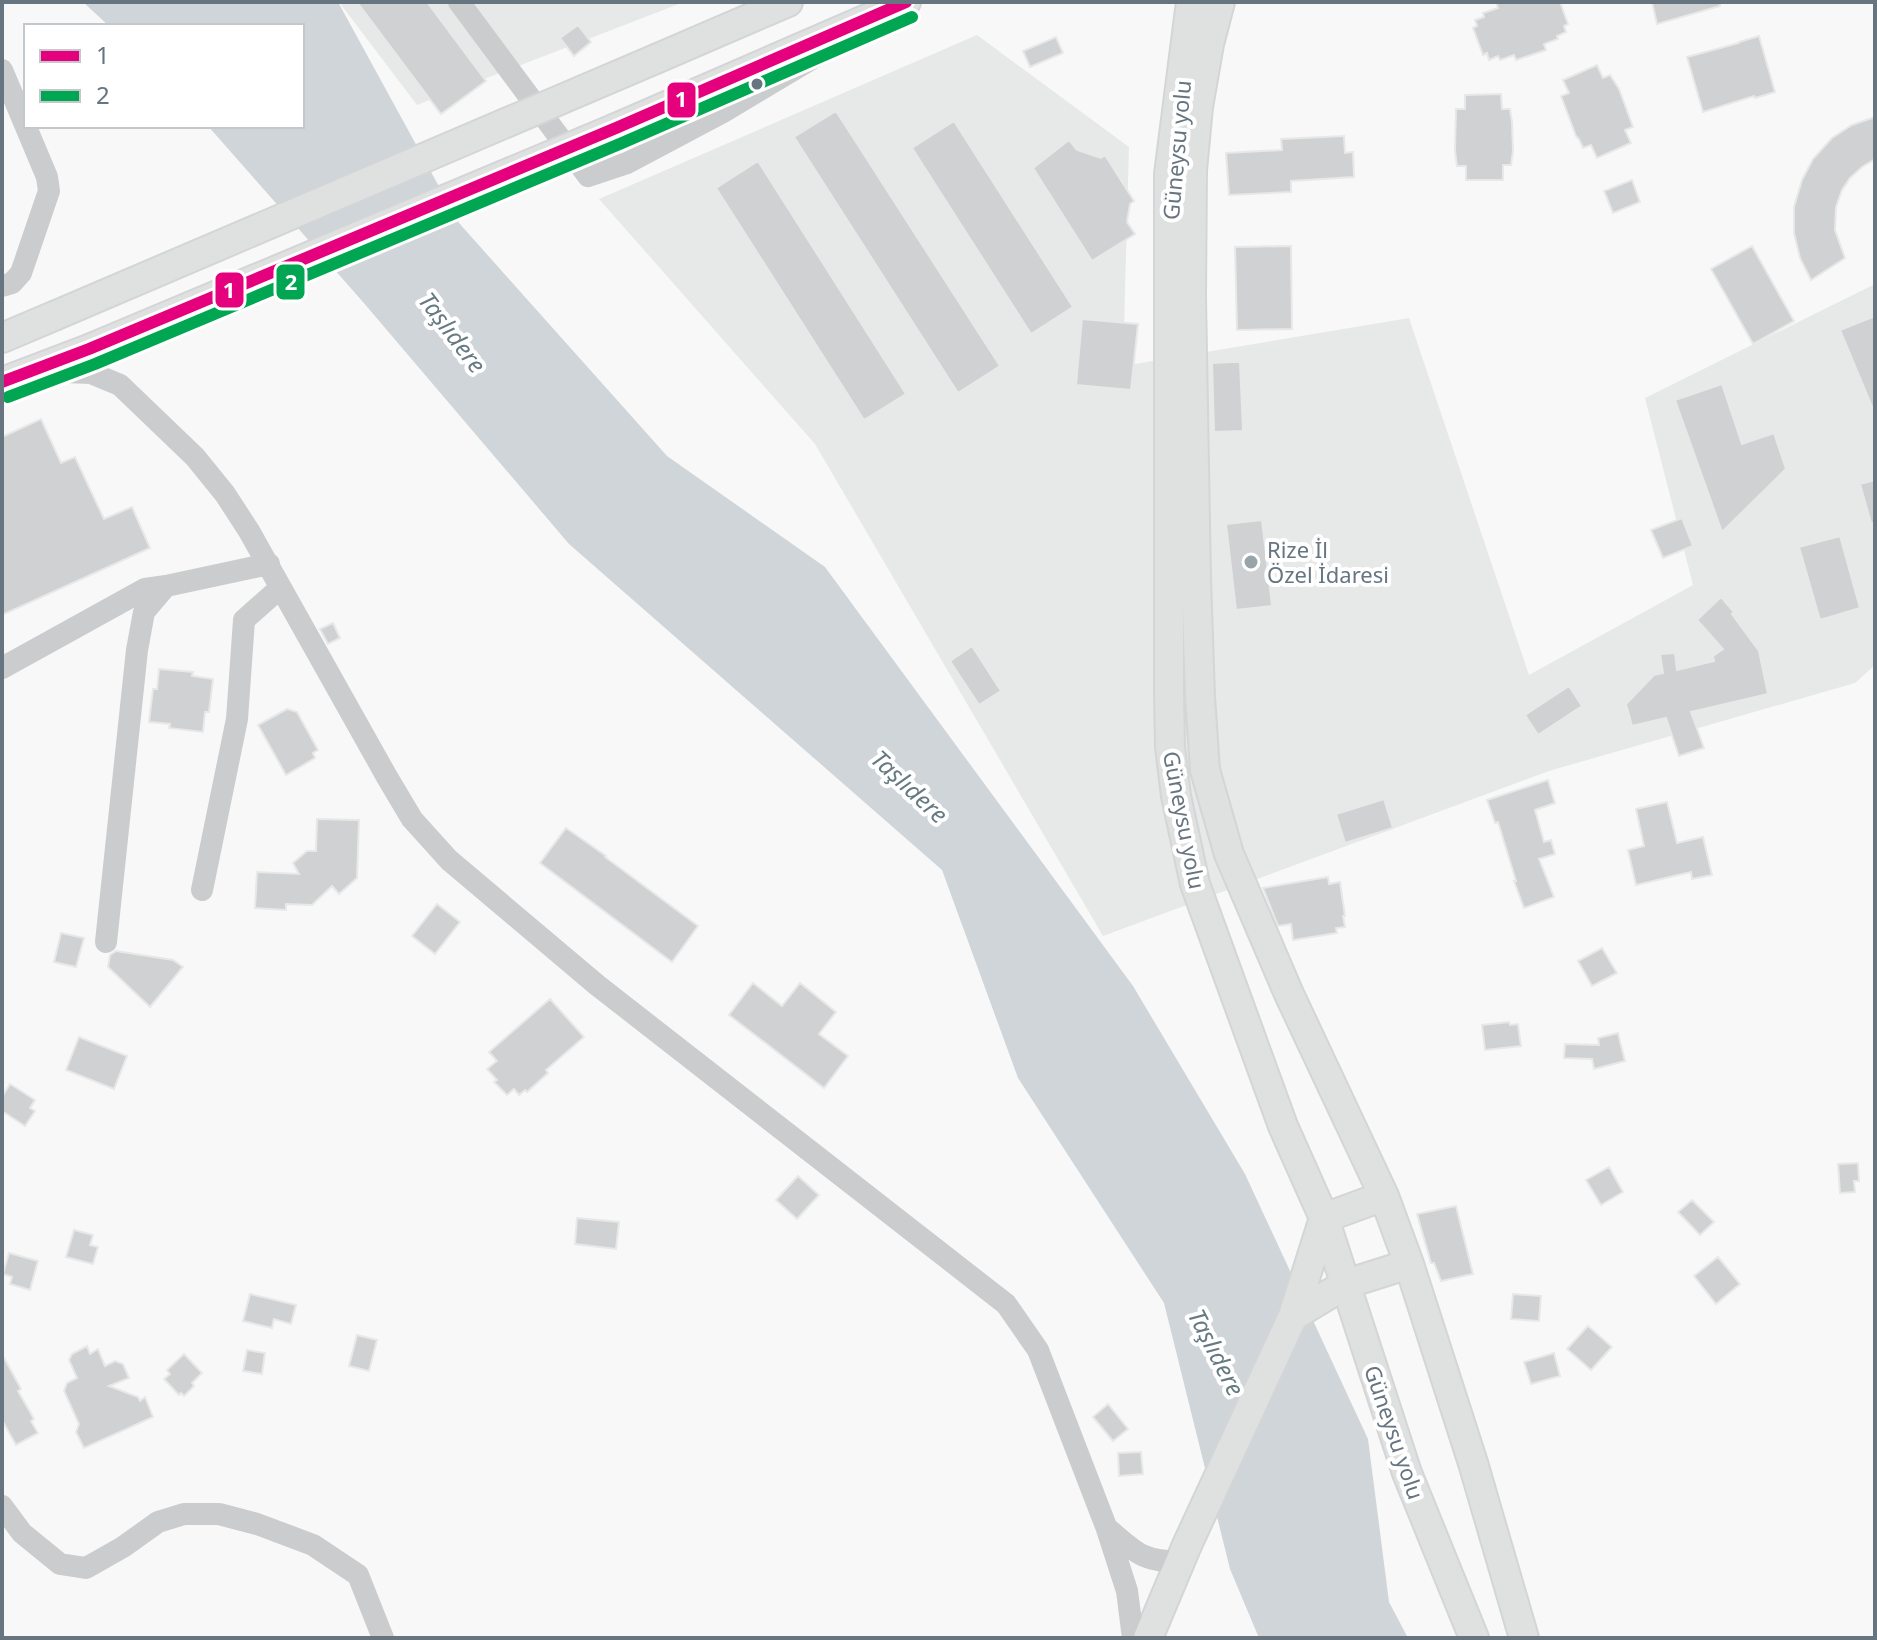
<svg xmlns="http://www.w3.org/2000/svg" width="1877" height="1640" font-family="'Noto Sans',sans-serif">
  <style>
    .built { fill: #e7e8e8 }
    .water { fill: #cfd5d8 }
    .building { fill: #cfd1d2; stroke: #e8e8e8; stroke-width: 2 }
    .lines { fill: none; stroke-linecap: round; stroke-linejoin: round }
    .major-casing { stroke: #d4d5d6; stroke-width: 32 }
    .minor { stroke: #cbcccd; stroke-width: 22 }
    .major { stroke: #dfe0e0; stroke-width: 28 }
    .major-bridge-casing { stroke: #d4d5d6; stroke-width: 32; stroke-linecap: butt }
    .major-bridge { stroke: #dfe0e0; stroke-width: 28 }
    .bus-1-casing { stroke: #fff; stroke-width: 18 }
    .bus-2-casing { stroke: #fff; stroke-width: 18 }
    .bus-1 { stroke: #e5007d; stroke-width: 12 }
    .bus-2 { stroke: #00a651; stroke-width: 12 }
    .bus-dot { fill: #667580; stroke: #fff; stroke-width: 3 }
    .poi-dot { fill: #99a3aa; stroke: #fff; stroke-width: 3 }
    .labels { text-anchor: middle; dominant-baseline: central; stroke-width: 8; stroke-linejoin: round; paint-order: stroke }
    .street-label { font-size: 22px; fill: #667580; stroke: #fff }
    .poi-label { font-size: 22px; fill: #667580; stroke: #fff; text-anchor: start }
    .water-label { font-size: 24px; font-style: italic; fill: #667a81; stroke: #fff }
    .line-badge { stroke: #fff; stroke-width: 3 }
    .badge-label { font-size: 22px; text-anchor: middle; font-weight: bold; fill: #fff }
  </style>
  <rect width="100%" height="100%" fill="#f8f8f8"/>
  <path class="built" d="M339 2H684L417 105Z
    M977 35 1129 147 1123 366 1409 318 1529 675 1693 585 1645 398 1875 284V665L1855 683 1549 771 1103 936 815 444 599 199Z"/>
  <path class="water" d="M83 2H338L459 223 667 456 825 567 1133 986 1245 1174 1368 1439 1389 1602 1408 1638H1259L1230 1569 1164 1303 1018 1078 942 870 569 544 363 302 208 126H302V26H109Z"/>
  <path class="building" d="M357 2H427L486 81 441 114Z
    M1496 2H1560L1568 24 1564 26 1566 32 1557 36 1558 39 1544 44 1546 50 1516 60 1514 55 1500 60 1498 56 1489 60 1487 53 1483 55 1473 28 1477 26 1475 20 1484 17 1483 13 1498 8Z
    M1652 2H1720V6L1657 24Z
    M578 25 591 42 574 56 560 38Z
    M1759 36 1775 92 1755 98 1754 96 1703 112 1687 57 1739 43V42Z
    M1056 37 1063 53 1030 67 1023 51Z
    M1597 65 1603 78 1610 75 1619 89 1633 127 1625 130 1631 143 1597 158 1591 145 1583 148 1579 139 1576 136 1561 96 1569 93 1563 80Z
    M1501 94 1502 109H1510L1512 122 1513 151 1511 165H1503V180H1466V166H1457L1455 151 1456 109H1465V95Z
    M836 111 1000 366 958 393 794 137Z
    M1875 117V159L1862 167 1850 178 1842 190 1836 207 1835 230 1845 258 1811 280 1800 258 1794 233V207L1802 180 1813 159 1832 138 1852 125Z
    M954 121 1073 307 1031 334 912 148Z
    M1344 136 1345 153 1353 152 1354 177 1291 181V192L1229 195 1226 153 1282 150 1281 139Z
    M1069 140 1077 150 1101 158 1105 155 1134 201 1130 204 1127 222 1135 234 1092 261 1033 168Z
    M758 161 906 394 864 420 716 188Z
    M1632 180 1640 202 1613 213 1604 191Z
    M1291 246 1292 329 1237 330 1235 247Z
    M1752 246 1794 321 1753 344 1711 269Z
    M1875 316V414L1840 330Z
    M1082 319 1138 324 1131 390 1076 385Z
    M1232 362H1240L1243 431 1214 432 1212 363Z
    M1722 384 1742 444 1774 433 1786 469 1722 532 1675 400Z
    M41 419 61 463 75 457 104 519 132 507 150 548 2 615V437Z
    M1875 480V523H1871L1860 484Z
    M1682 518 1693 546 1663 558 1651 530Z
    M1262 520 1272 606 1236 610 1226 524Z
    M1840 536 1860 608 1820 620 1799 547Z
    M1721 597 1734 612 1732 614 1759 651 1768 694 1691 712 1704 748 1679 756 1666 718 1632 726 1626 704 1654 675 1663 673 1660 654 1675 653 1677 670 1714 661 1713 656 1723 649 1697 620Z
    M333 623 340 638 328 644 320 629Z
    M972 646 1001 691 979 705 950 661Z
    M159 669 193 672 192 676 213 679 209 712H205L203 732 169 728 170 724 149 722 153 689H157Z
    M1569 686 1582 706 1538 735 1525 715Z
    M287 709 297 712 318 750 313 753 315 758 286 775 258 725Z
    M1548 780 1555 803 1535 810 1544 842 1551 840 1555 854 1539 859 1554 897 1524 908 1514 881H1516L1498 822 1495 823 1487 800Z
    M1384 799 1393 828 1345 843 1336 814Z
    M1667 802 1677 843 1703 837 1712 875 1692 879 1691 872 1636 885 1628 850 1644 846 1636 809Z
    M317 819 359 820 357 878 339 894 332 886 312 905 286 904V910L255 908 257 872 299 874 293 863 307 851H316Z
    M566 828 606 856 605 857 698 926 672 962 540 863Z
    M1328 877 1329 884 1340 882 1345 916H1343L1345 927 1336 928 1337 933 1293 940 1291 924 1278 926 1263 888Z
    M437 904 460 922 435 954 412 936Z
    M61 933 84 938 76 967 54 962Z
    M1602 948 1617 973 1592 986 1578 961Z
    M116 951 173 960 183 967 150 1007 108 967 110 955Z
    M753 983 782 1006 800 983 836 1012 819 1034 848 1056 824 1088 729 1015Z
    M550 999 584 1037 546 1070 548 1073 527 1092 525 1090 519 1095 514 1089 507 1095 494 1082 497 1080 487 1069 497 1061 489 1052Z
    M1509 1022 1510 1025 1518 1024 1521 1046 1485 1050 1482 1025Z
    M1618 1033 1625 1061 1594 1069 1592 1059 1564 1058 1565 1044 1599 1045 1598 1038Z
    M79 1037 127 1056 114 1089 66 1070Z
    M10 1084 35 1100 30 1108 35 1111 25 1126 2 1111V1097Z
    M1858 1163 1859 1181H1854L1855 1192 1840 1193 1838 1164Z
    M1609 1167 1623 1192 1601 1205 1586 1180Z
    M798 1176 819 1195 797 1219 776 1200Z
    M1692 1200 1714 1222 1700 1235 1678 1212Z
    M1456 1206 1473 1274 1441 1281 1434 1263H1431L1417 1214Z
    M577 1218 619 1222 616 1249 575 1244Z
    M74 1230 93 1235 90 1245 98 1247 93 1264 66 1257Z
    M9 1253 38 1261 30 1290 10 1284 12 1277 3 1274Z
    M1718 1257 1740 1284 1716 1304 1694 1276Z
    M250 1294 296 1305 291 1324 274 1319 272 1328 243 1321Z
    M1513 1294 1541 1296 1539 1321 1511 1319Z
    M1588 1326 1612 1347 1591 1370 1567 1349Z
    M357 1335 377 1340 369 1371 349 1366Z
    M87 1346 90 1354 98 1349 105 1366 115 1361 123 1364 129 1378 109 1386 138 1397 140 1401 145 1397 153 1417 84 1448 76 1432 79 1424 64 1391 67 1383 77 1378 69 1360 72 1354Z
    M247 1350 265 1353 262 1374 243 1371Z
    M1554 1353 1560 1376 1531 1384 1524 1362Z
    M2 1354 21 1389 18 1391 34 1419 31 1421 38 1433 16 1445 2 1420Z
    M184 1354 202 1373 192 1383 194 1386 184 1396 181 1393 179 1395 164 1379 170 1374 167 1370Z
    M1108 1404 1128 1429 1113 1441 1093 1417Z
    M1141 1452 1143 1474 1119 1476 1118 1453Z"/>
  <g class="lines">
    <g class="major-casing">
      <path id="major" d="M1191 2 1169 174V691L1170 747 1176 796 1195 884 1283 1126 1324 1218 1407 1473 1474 1638
        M1220 2 1209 44 1198 107 1192 170 1191 297 1196 579 1200 697 1205 770 1229 854 1289 994 1384 1196 1409 1264 1473 1463 1524 1638
        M658 58 788 2
        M616 128 906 2
        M2 338 54 316
        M2 382 89 349
        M1293 1316 1346 1284 1409 1264
        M1148 1638 1187 1545 1293 1316 1324 1218 1384 1196"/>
    </g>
    <path class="minor" d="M459 2 588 176 627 163 723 112 840 42
      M2 70 47 177 49 191 21 273 12 283 2 286
      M39 376 64 372 91 373 120 385 195 457 225 494 249 531 387 777 412 819 449 860 597 985 1006 1304 1038 1350 1107 1529 1127 1591 1133 1638
      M2 668 145 589 166 586 269 564
      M202 890 237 719 244 620 280 588
      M106 942 137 650 144 612 166 586
      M2 1506 22 1533 60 1564 86 1568 123 1547 158 1522 184 1514H219L257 1524 313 1545 358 1575 383 1638
      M1108 1529C1137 1553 1141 1561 1180 1562"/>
    <use href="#major" class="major"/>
    <g class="major-bridge-casing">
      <path id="major-bridge" d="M54 316 658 58
        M89 349 616 128"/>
    </g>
    <use href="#major-bridge" class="major-bridge"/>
    <g class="bus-1-casing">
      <path id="bus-1" d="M2 382 89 349 616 128 906 2"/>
    </g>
    <g class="bus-2-casing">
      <path id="bus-2" d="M8 397 95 364 622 143 912 17"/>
    </g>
    <use href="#bus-1" class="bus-1"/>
    <use href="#bus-2" class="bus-2"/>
  </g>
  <circle class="bus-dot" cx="757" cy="84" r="7"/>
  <circle class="poi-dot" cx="1251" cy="562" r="8"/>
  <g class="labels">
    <g class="street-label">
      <text transform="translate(1176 150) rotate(-85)">Güneysu yolu</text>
      <text transform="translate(1185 820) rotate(79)">Güneysu yolu</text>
      <text transform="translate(1395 1432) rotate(71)">Güneysu yolu</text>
    </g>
    <g class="poi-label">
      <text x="1267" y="549">Rize İl<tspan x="1267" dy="25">Özel İdaresi</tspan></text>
    </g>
    <g class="water-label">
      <text transform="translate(453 332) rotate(53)">Taşlıdere</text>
      <text transform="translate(910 786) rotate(43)">Taşlıdere</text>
      <text transform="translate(1217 1352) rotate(63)">Taşlıdere</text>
    </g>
  </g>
  <g class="line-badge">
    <rect x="666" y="81" width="31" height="38" rx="8" fill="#e5007d"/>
    <rect x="275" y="263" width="31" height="38" rx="8" fill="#00a651"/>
    <rect x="214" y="271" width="31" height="38" rx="8" fill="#e5007d"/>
  </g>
  <g class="badge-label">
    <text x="681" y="107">1</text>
    <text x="291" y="290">2</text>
    <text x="229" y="298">1</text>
  </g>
  <rect width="1877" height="1640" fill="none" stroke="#667580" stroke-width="8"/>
  <rect x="24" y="24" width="280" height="104" fill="#ffffff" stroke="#c2c8cc" stroke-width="2"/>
  <rect x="40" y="50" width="40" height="12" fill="#e5007d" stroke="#c2c8cc" stroke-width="2"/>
  <text x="96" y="64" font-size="24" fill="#667580">1</text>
  <rect x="40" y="90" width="40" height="12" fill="#00a651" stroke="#c2c8cc" stroke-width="2"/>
  <text x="96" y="104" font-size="24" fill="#667580">2</text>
</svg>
